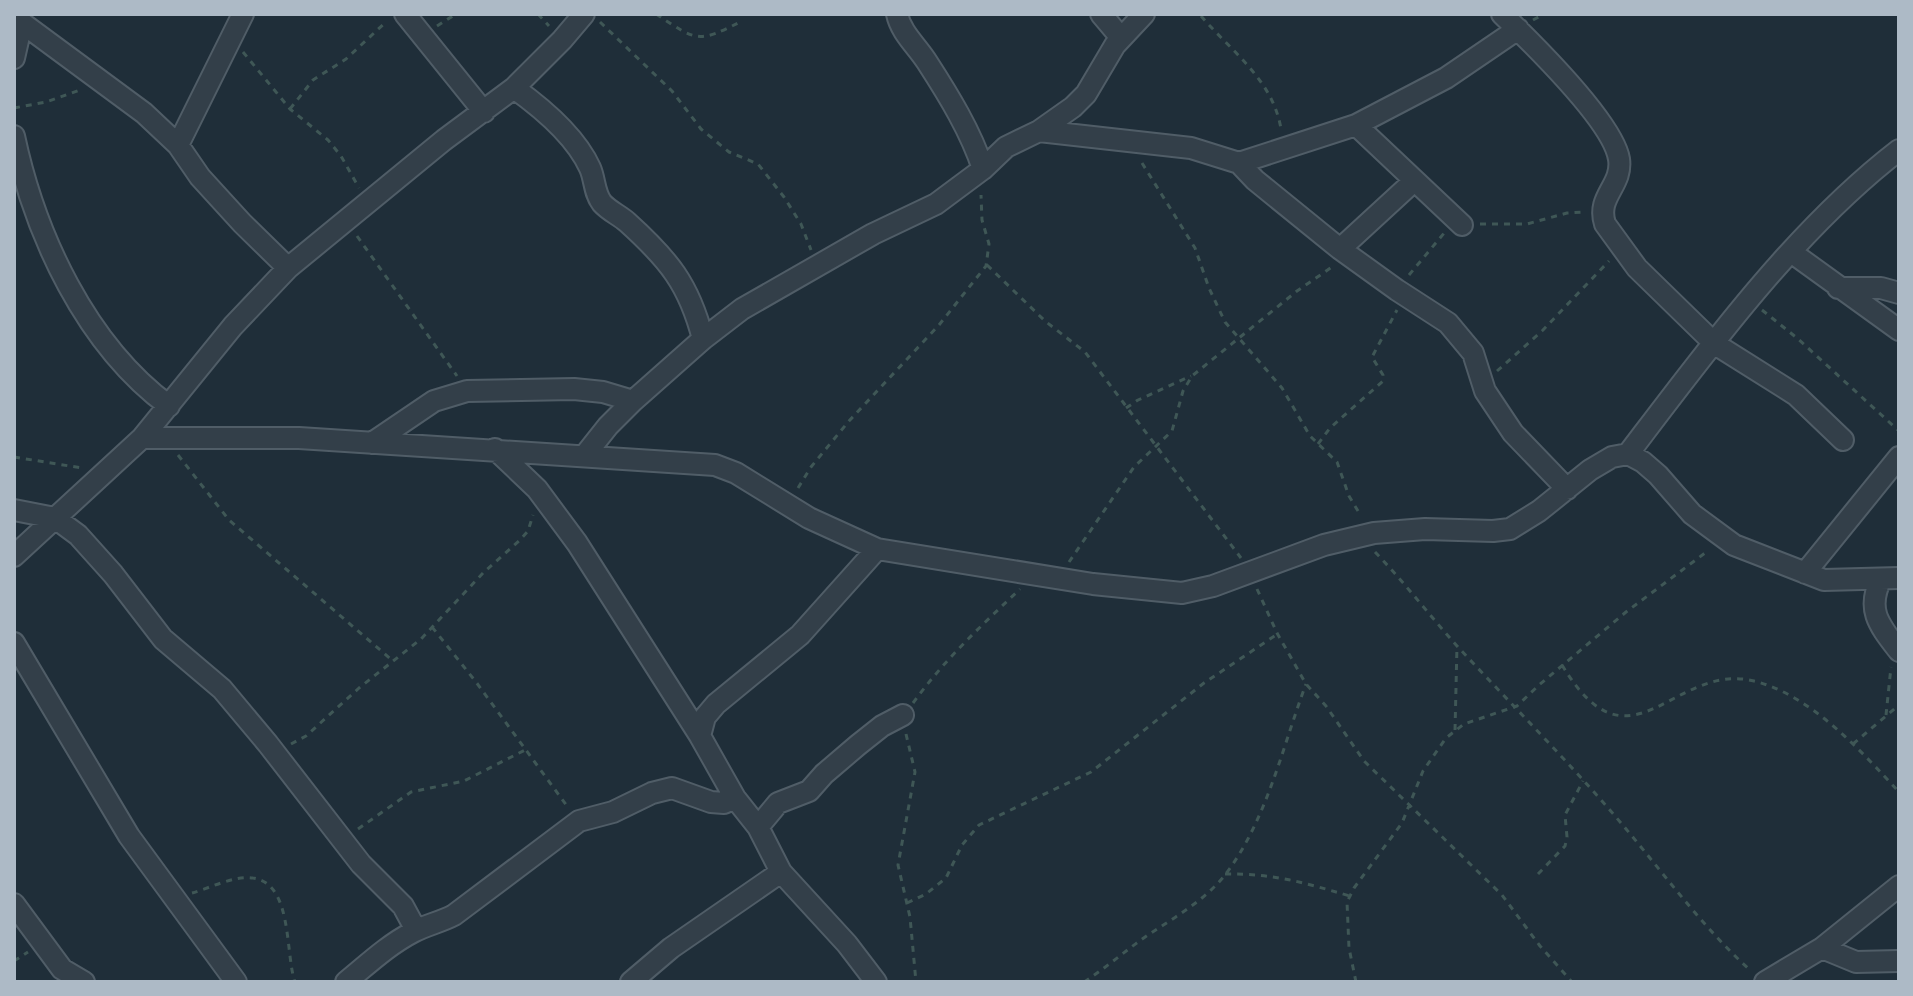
<svg xmlns="http://www.w3.org/2000/svg" width="1913" height="996" font-family="Jost,sans-serif">
  <style>
    .lines { fill: none; stroke-linecap: round; stroke-linejoin: round }
    .minor-casing { stroke: #505d67; stroke-width: 24 }
    .path { stroke: #3f5756; stroke-width: 3; stroke-dasharray: 6 6; stroke-linecap: butt }
    .minor { stroke: #333f49; stroke-width: 20 }
  </style>
  <rect width="100%" height="100%" fill="#1f2e39"/>
  <g class="lines">
    <g class="minor-casing">
      <path id="minor" d="M405 14 484 112
        M897 14C901 33 917 46 927 62 949 96 971 132 983 169
        M1101 14 1117 33 1124 35
        M1502 14C1531 42 1613 122 1619 159 1623 186 1596 196 1605 224L1637 268 1715 344 1796 395 1843 440
        M14 17 144 113 178 145 200 177 242 223 288 268
        M14 58 19 36 15 18
        M514 88C542 108 575 135 590 168 595 179 594 193 602 203 609 211 619 215 627 222 668 259 689 284 703 339
        M1356 125 1462 225
        M1039 131 1191 148 1239 163 1255 180 1340 249 1397 290 1448 323 1473 353 1485 391 1513 433 1567 489
        M14 136C35 235 86 345 169 406
        M178 145 243 14
        M1239 163 1356 125 1446 78 1518 29
        M1340 249 1414 181
        M1791 252 1899 330
        M1838 288H1881L1899 293
        M142 438H299L715 465 736 473 809 518 877 549 1093 584 1182 593 1213 586 1324 545 1374 533 1425 529 1493 531 1510 529 1539 511 1590 470 1612 457 1628 454 1643 462 1658 475 1692 514 1734 545 1824 580 1899 578
        M372 443 434 401 467 391 574 389 603 392 633 401
        M495 449 537 489 577 543 700 736 735 798 758 827 781 872 847 944 876 982
        M1628 454C1707 350 1795 230 1899 150
        M585 455 608 426 633 401 703 339 742 309 873 234 936 204 983 169 1006 147 1039 131 1073 107 1086 94 1115 45 1144 14
        M14 510 55 518 78 535 113 574 163 639 222 689 268 744 361 864 403 906 416 930
        M14 556 142 438 233 326 288 268 444 140 514 88 562 40 584 14
        M1805 573 1899 457
        M1881 579C1866 610 1879 625 1899 651
        M14 643 129 836 236 982
        M700 736 705 717 716 704 800 635 877 549
        M758 827 778 803 809 791 824 774 858 745 882 726 903 715
        M14 904 62 969 84 982
        M1822 948 1856 962 1899 961
        M346 982C368 964 388 945 413 932 426 925 441 922 454 915L579 821 613 812 652 793 672 788 711 802 724 803 735 798
        M631 982 671 948 781 872
        M1765 982 1822 948 1899 886"/>
    </g>
    <path class="path" d="M538 14 549 26
      M656 14C697 41 697 44 742 21
      M1201 16C1232 52 1273 80 1281 129
      M1533 20 1544 14
      M600 22 672 91 701 129 729 152 758 164 784 197 801 224 811 250
      M437 26 456 14
      M243 52 290 109 328 140 341 156 359 188
      M14 108 46 102 83 89
      M290 109 313 80 346 59 387 21
      M1142 163 1195 248 1209 288 1225 322 1282 388 1310 436 1337 462 1349 496 1361 516
      M1480 224H1527L1567 213 1586 212
      M357 236 457 376
      M987 265 1045 321 1085 352 1241 558
      M1409 275 1445 232
      M1762 310 1797 338 1899 431
      M1497 371 1543 330 1609 261
      M1126 408 1138 400 1191 376
      M1318 444 1330 428 1383 381V375L1372 357 1397 310
      M178 455 229 520 393 661
      M14 457 82 468
      M798 488 811 467 849 421 939 325 986 266 989 244 982 220 981 195
      M1375 552C1404 582 1430 616 1458 647 1511 704 1565 758 1615 816 1660 868 1700 925 1751 971
      M1069 562 1134 467 1172 431 1183 391 1192 376 1297 291 1332 267
      M1257 589 1277 633 1306 684 1326 706 1364 761 1502 895 1540 946 1572 982
      M432 627 476 682 567 806
      M1562 665C1631 780 1673 661 1754 681 1811 695 1861 751 1899 792
      M913 703C944 660 982 625 1020 589
      M1886 715 1891 667
      M1455 730 1457 645
      M906 734 915 772 898 865 910 917 916 982
      M291 744 306 736 359 688 421 639 484 572 520 540 528 531 533 515
      M1853 744 1899 705
      M358 829 411 792 464 781 525 750
      M1225 874C1273 873 1305 883 1350 896
      M1538 874 1565 846 1567 837 1565 815 1583 781
      M192 893C210 888 235 875 253 878 293 883 285 954 295 982
      M907 903 926 894 946 878 962 845 979 825 1091 772 1204 683 1276 635
      M14 961 28 952
      M1084 982C1106 968 1126 950 1148 935 1175 917 1204 901 1225 875 1267 820 1282 748 1306 684
      M1356 982 1349 948 1347 902 1354 888 1402 823 1423 771 1446 738 1464 724 1517 706 1539 685 1626 612 1709 550"/>
    <use href="#minor" class="minor"/>
  </g>
  <rect width="1913" height="996" fill="none" stroke="#adbac6" stroke-width="32"/>
</svg>
